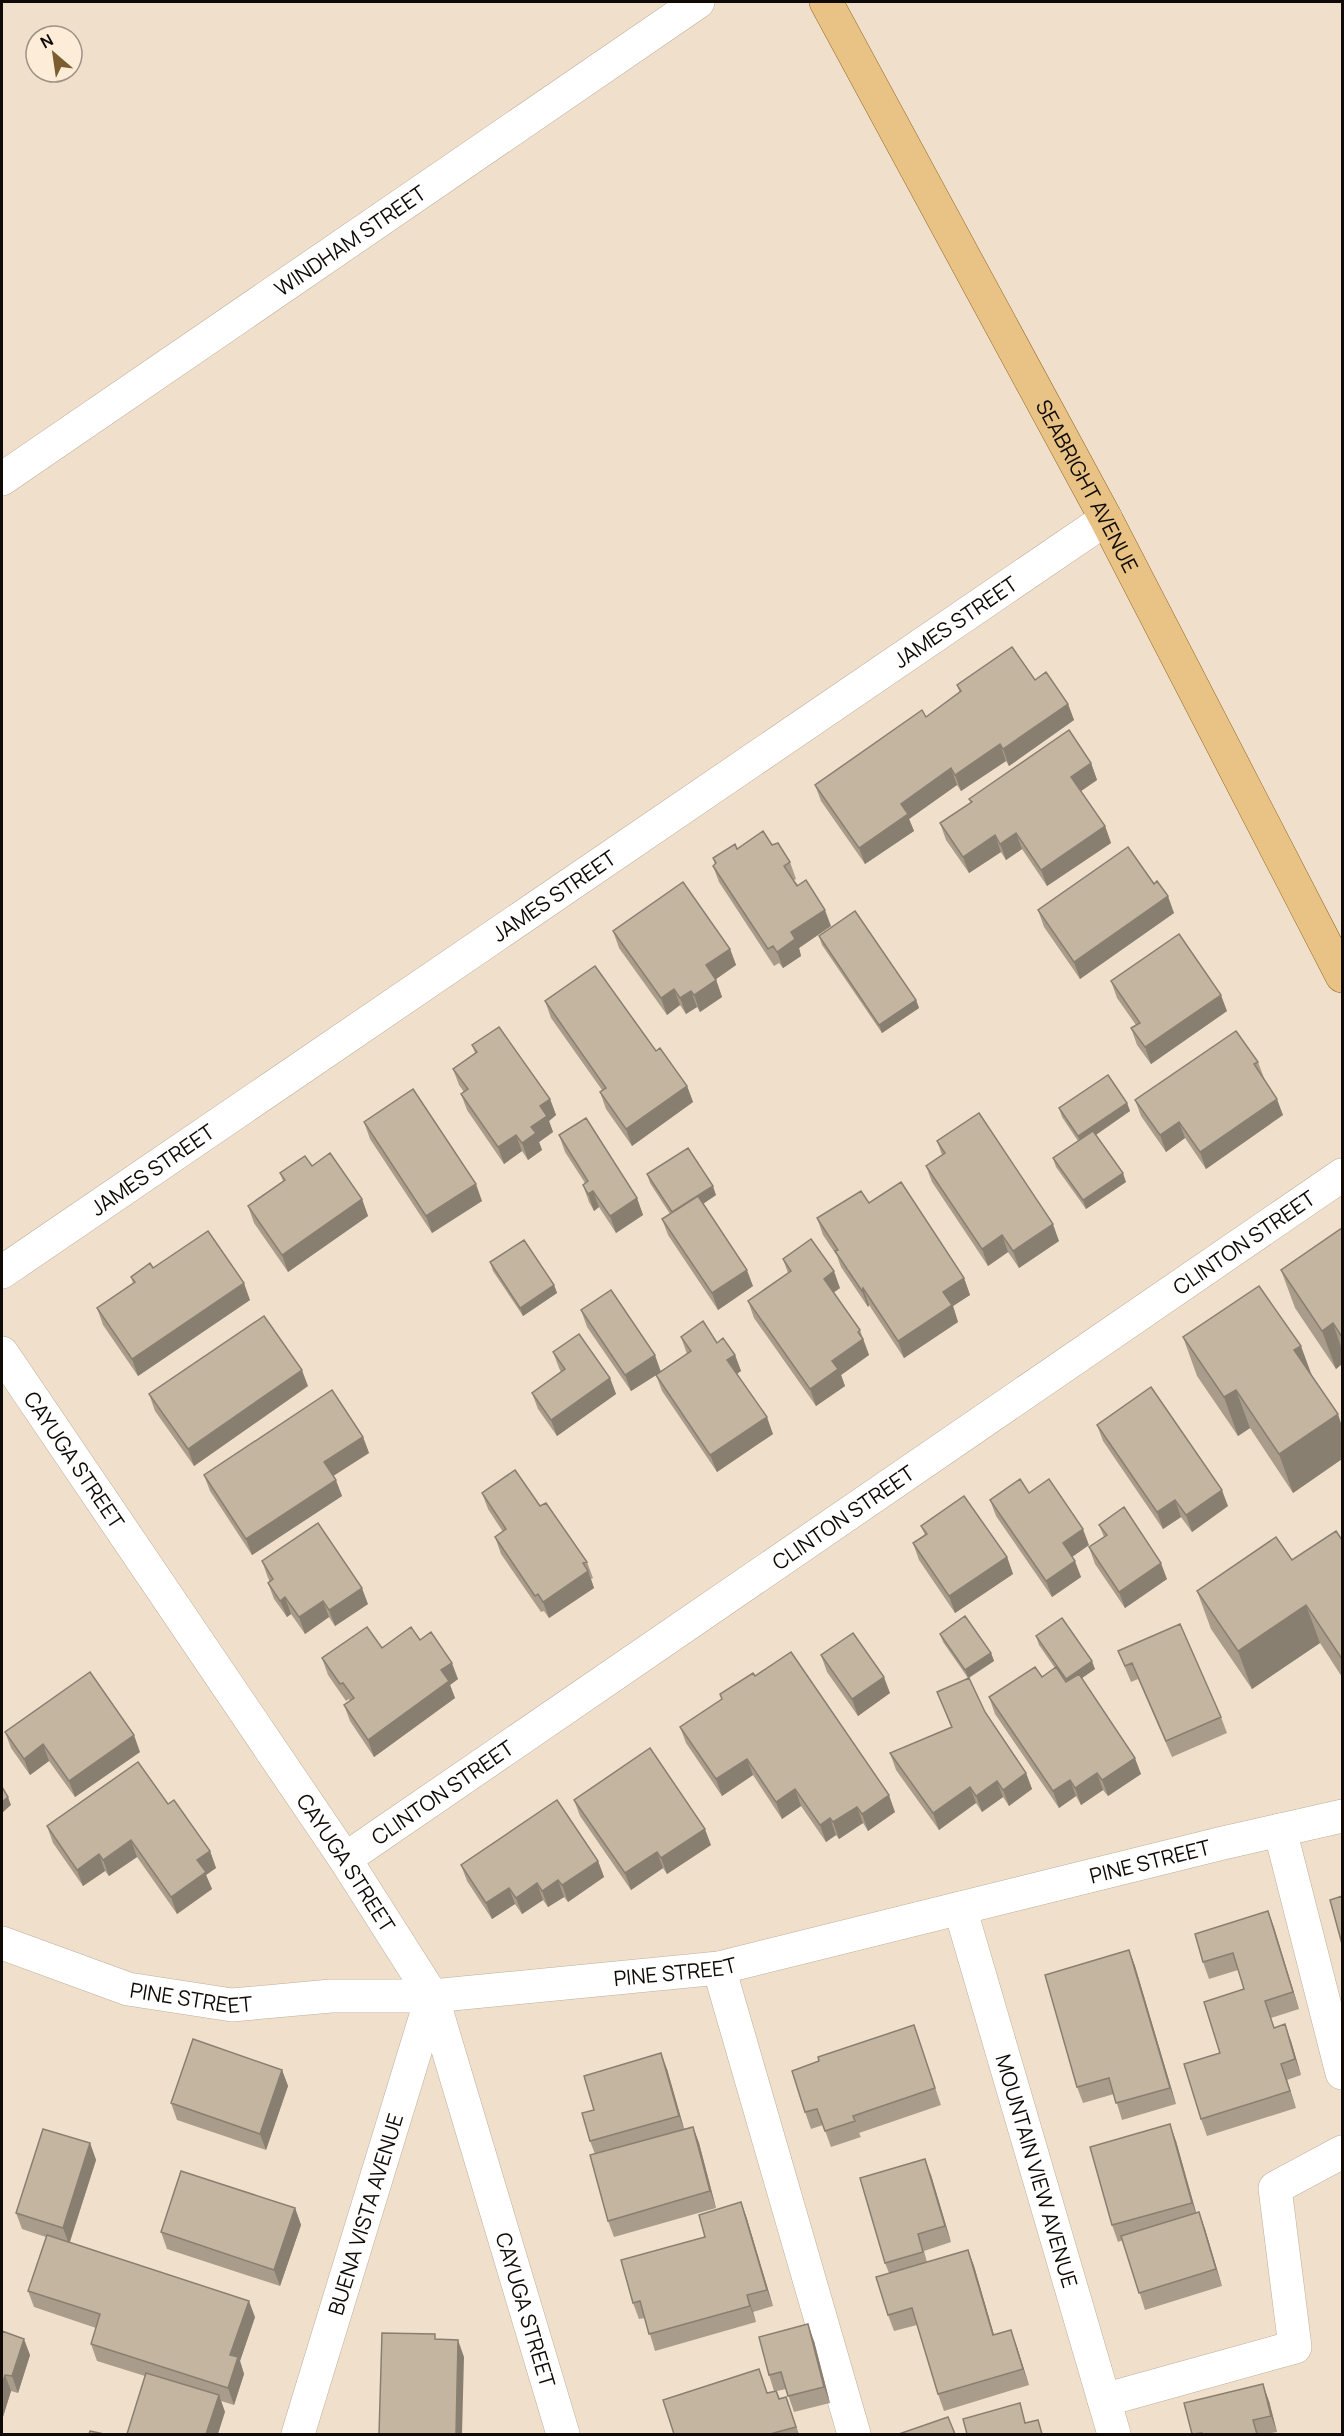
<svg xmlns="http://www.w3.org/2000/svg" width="1344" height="2436" font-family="Manrope,sans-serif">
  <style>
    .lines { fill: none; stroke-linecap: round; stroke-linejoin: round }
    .minor-casing { stroke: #bdae9a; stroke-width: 34 }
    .major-casing { stroke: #926824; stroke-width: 34 }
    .minor { stroke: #fff; stroke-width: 33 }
    .major { stroke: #e8c385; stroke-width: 33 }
    .wall { fill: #a99c8a }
    .shaded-wall { fill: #897f71 }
    .building { fill: #c4b5a1; stroke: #897f71; stroke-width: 1.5 }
    .labels { text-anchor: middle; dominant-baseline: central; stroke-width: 4.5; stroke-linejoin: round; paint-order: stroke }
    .street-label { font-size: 21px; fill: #0f0a05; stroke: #fdedd8 }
  </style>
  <rect width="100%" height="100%" fill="#f0e0cb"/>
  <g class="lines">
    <g class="minor-casing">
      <g id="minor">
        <path id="s1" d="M2 479 698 2"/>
        <path id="s2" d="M2 1272 1106 519"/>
        <path id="s3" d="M2 1353 345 1859 432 1996 563 2434"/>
        <path d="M1280 1830 1342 2073"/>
        <path id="s4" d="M345 1859 1342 1175"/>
        <path id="s5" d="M960 1908 1114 2434"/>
        <path id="s6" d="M2 1943 128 1989 232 2005 331 1996H432L719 1968 1223 1843 1342 1816"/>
        <path d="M719 1968 854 2434"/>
        <path d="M1104 2400 1295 2347 1275 2188 1342 2152"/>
        <path id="s7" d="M298 2434 432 1996"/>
      </g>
    </g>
    <g class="major-casing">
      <g id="major">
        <path id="s8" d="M826 2 1106 519 1342 976"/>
      </g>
    </g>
    <use href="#minor" class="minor"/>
    <use href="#major" class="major"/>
  </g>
  <path class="wall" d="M1035 680 1068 704 1074 720 1009 766 1006 761 961 791 957 785 909 819 914 831 865 864 821 801 815 785 926 717 960 693 957 685Z
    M1091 763 1097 780 1080 791 1105 826 1111 843 1047 886 1022 849 1006 860 1001 852 969 873 946 840 940 823 971 803 969 799Z
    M772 845 790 862 796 879 794 880 831 926 799 948 801 956 783 968 779 963 774 966 719 882 713 866 715 864 713 858 737 849Z
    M1154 884 1174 913 1080 979 1044 927 1038 910Z
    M613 931 730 949 736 965 716 979 722 997 700 1012 697 1007 686 1014 680 1005 667 1015 619 948Z
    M819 936 916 1000 919 1008 882 1033 822 945Z
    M1111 981 1227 1011 1151 1064 1137 1045 1131 1028 1136 1025 1117 998Z
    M545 1001 656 1051 687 1086 693 1102 632 1146 606 1109 600 1092 602 1090 551 1018Z
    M472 1045 550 1099 556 1115 549 1121 553 1132 539 1142 542 1150 528 1160 522 1151 504 1164 467 1110 461 1094 464 1092 459 1085 453 1069 475 1053Z
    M1258 1062 1264 1078 1283 1115 1206 1169 1185 1138 1166 1152 1141 1116 1135 1100Z
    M1127 1103 1130 1111 1096 1135 1126 1182 1086 1209 1056 1167 1053 1158 1078 1141 1062 1117 1059 1108Z
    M364 1122 482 1201 432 1233 370 1139Z
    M559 1135 637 1198 643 1215 616 1233 599 1207 594 1211 589 1202 583 1185 585 1183 565 1152Z
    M937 1141 1059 1241 1019 1268 1008 1252 988 1266 932 1182 926 1166 942 1155Z
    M312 1166 362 1199 368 1216 288 1272 254 1223 248 1206 283 1181 280 1173Z
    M647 1174 716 1195 703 1204 753 1286 718 1310 668 1235 662 1219 670 1214 650 1183Z
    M869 1203 964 1278 970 1295 953 1306 958 1322 904 1358 869 1305 868 1307 841 1267 837 1256 823 1235 817 1218Z
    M1342 1228V1364L1336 1369 1295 1308 1281 1270Z
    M783 1259 840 1288 834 1292 860 1330 869 1355 841 1375 845 1386 816 1406 754 1318 748 1301 788 1273Z
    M490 1262 554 1285 557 1293 523 1316 493 1271Z
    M153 1268 250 1300 138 1376 103 1325 97 1308 133 1283 131 1277Z
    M581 1310 661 1371 687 1354 681 1337 717 1343 735 1355 741 1371 737 1374 773 1434 717 1472 662 1391 656 1375 631 1391 587 1327Z
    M1183 1337 1312 1376 1342 1426V1459L1293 1493 1250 1428 1238 1436 1197 1376Z
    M553 1352 610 1378 616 1394 557 1436 538 1409 532 1393 561 1372 559 1368Z
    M308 1386 194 1466 155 1411 149 1394Z
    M1097 1425 1228 1506 1192 1532 1181 1517 1163 1529 1103 1441Z
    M363 1437 369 1453 333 1476 342 1496 252 1555 210 1491 204 1475Z
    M482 1493 540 1506 587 1562 593 1578 591 1579 594 1588 549 1618 544 1611 541 1612 501 1554 495 1537 503 1532 488 1509Z
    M1029 1493 1089 1545 1072 1557 1081 1577 1052 1597 996 1516 990 1500Z
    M1099 1525 1167 1579 1125 1608 1095 1564 1089 1547 1104 1537Z
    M921 1526 1007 1557 1013 1574 955 1613 919 1560 913 1543 925 1535Z
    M1342 1540V1677L1320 1643 1252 1689 1211 1629 1197 1591 1292 1560Z
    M262 1561 368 1604 335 1626 329 1617 305 1634 291 1614 287 1617 274 1599 268 1583 270 1582 268 1578Z
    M940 1634 991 1653 994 1661 969 1678 985 1712 1026 1773 1032 1789 1009 1806 1003 1797 982 1812 976 1803 939 1830 896 1770 890 1753 951 1727 937 1692 968 1678 943 1642Z
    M1036 1636 1095 1669 1082 1678 1141 1774 1108 1796 1103 1790 1081 1805 1076 1796 1059 1808 995 1714 989 1697 1042 1677 1055 1668 1039 1645Z
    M420 1640 458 1679 450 1685 455 1698 374 1757 350 1721 344 1705 350 1701 349 1699 346 1701 328 1675 322 1658Z
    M1118 1651 1221 1717 1227 1733 1172 1757 1138 1679 1131 1682Z
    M821 1655 890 1693 858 1716 827 1672Z
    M755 1676 895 1812 868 1831 863 1823 839 1839 836 1835 826 1842 801 1806 782 1819 753 1775 722 1796 686 1743 680 1727 722 1699 720 1694Z
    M5 1732 140 1752 75 1797 49 1761 30 1775 11 1748Z
    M574 1800 711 1845 667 1874 663 1868 631 1890 580 1816Z
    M168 1804 210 1851 216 1868 206 1875 212 1889 177 1914 137 1857 109 1876 105 1871 83 1886 53 1843 47 1826Z
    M598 1861 604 1877 568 1902 564 1897 548 1907 543 1900 522 1914 515 1904 492 1919 467 1881 461 1865Z
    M1268 1911 1299 2009 1271 2018 1274 2027 1291 2041 1301 2075 1287 2080 1296 2108 1207 2136 1201 2119 1220 2053 1244 1989 1238 1970 1209 1979 1203 1962Z
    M1129 1950 1135 1966 1176 2104 1122 2120 1114 2094 1083 2103 1077 2087Z
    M914 2025 941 2105 859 2133 861 2137 831 2147 823 2125 811 2129 805 2112 819 2061Z
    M667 2069 684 2129 693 2127 699 2143 716 2208 614 2237 608 2221 595 2154 590 2141 594 2110Z
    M282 2070 288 2086 266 2150 177 2120 171 2103Z
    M1176 2141 1196 2213 1199 2212 1205 2229 1222 2286 1145 2310 1123 2240 1118 2242 1112 2225Z
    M90 2143 96 2160 70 2242 255 2317 240 2361 244 2374 234 2405 221 2401 225 2412 145 2376 97 2361 91 2344 96 2328 34 2307 28 2291 46 2237 22 2229 16 2213Z
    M931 2175 951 2242 924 2251 927 2262 968 2250 974 2266 994 2335 1017 2347 1029 2385 944 2411 938 2394 917 2325 894 2331 888 2315 889 2273 885 2263Z
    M741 2202 747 2219 773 2306 753 2312 756 2322 655 2351 645 2318 639 2319 633 2303Z
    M295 2208 301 2225 280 2286 167 2249 161 2232Z
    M2 2331 30 2355 18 2393 11 2391 2 2420Z
    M814 2341 830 2403 794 2412 786 2389 777 2391 780 2399 792 2414 799 2434H674L768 2393 774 2391 769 2375Z
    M1269 2401 1277 2432 1266 2434H1192Z"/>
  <path class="shaded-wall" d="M1068 704 1074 720 1009 766 1003 749Z
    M1000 744 1006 761 961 791 955 775Z
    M1091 763 1097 780 1077 794 1071 777Z
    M951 768 957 785 909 819 914 831 865 864 859 848 901 804Z
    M1105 826 1111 843 1047 886 1041 870Z
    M1016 833 1022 849 1006 860 1000 844Z
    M995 835 1001 852 969 873 963 857Z
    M1168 896 1174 913 1080 979 1074 962Z
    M825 910 831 926 799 948 801 956 783 968 777 952 791 932Z
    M730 949 736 965 712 982 706 965Z
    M716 980 722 997 700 1012 694 995Z
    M674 989 680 1005 667 1015 661 998Z
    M691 991 697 1007 686 1014 680 998Z
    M1221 995 1227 1011 1151 1064 1145 1047Z
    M916 1000 919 1008 882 1033 879 1025Z
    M687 1086 693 1102 632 1146 626 1129Z
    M550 1099 556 1115 549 1121 553 1132 539 1142 542 1150 528 1160 522 1143 531 1127 540 1106Z
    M1277 1099 1283 1115 1206 1169 1200 1152Z
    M1127 1103 1130 1111 1081 1145 1078 1136Z
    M1179 1122 1185 1138 1166 1152 1160 1135Z
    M516 1135 522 1151 504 1164 498 1147Z
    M1123 1173 1126 1182 1086 1209 1083 1200Z
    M476 1184 482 1201 432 1233 426 1216Z
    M713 1186 716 1195 676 1222 673 1213Z
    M593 1191 599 1207 594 1211 588 1194Z
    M637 1198 643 1215 616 1233 610 1216Z
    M362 1199 368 1216 288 1272 282 1255Z
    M1053 1224 1059 1241 1019 1268 1013 1251Z
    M1002 1235 1008 1252 988 1266 982 1249Z
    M747 1270 753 1286 718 1310 712 1293Z
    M834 1271 840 1288 830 1295 824 1279Z
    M964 1278 970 1295 953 1306 958 1322 904 1358 898 1341 943 1292Z
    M244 1283 250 1300 138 1376 132 1359Z
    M554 1285 557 1293 523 1316 520 1308Z
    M863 1288 869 1305 868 1307 862 1291Z
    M1333 1323 1342 1350V1364L1336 1369 1322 1331Z
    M863 1339 869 1355 841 1375 845 1386 816 1406 810 1389 832 1361Z
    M1301 1346 1315 1384 1294 1350Z
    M655 1355 661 1372 631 1391 625 1375Z
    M735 1355 741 1371 733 1376 727 1360Z
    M302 1370 308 1386 194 1466 188 1449Z
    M610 1378 616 1394 557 1436 551 1420Z
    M1236 1390 1250 1428 1238 1436 1224 1397Z
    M1338 1414 1342 1426V1459L1293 1493 1279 1454Z
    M767 1417 773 1434 717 1472 710 1455Z
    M363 1437 369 1453 330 1478 324 1462Z
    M336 1480 342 1496 252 1555 246 1539Z
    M1222 1490 1228 1506 1192 1532 1186 1515Z
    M1175 1500 1181 1517 1163 1529 1157 1512Z
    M1083 1529 1089 1545 1069 1559 1063 1543Z
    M1007 1557 1013 1574 955 1613 949 1596Z
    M1075 1561 1081 1577 1052 1597 1046 1581Z
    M1161 1563 1167 1579 1125 1608 1119 1592Z
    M588 1571 594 1588 549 1618 543 1602Z
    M362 1588 368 1604 335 1626 329 1610Z
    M285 1597 291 1614 287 1617 280 1601Z
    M323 1601 329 1617 305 1634 299 1617Z
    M1306 1605 1320 1643 1252 1689 1238 1651Z
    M991 1653 994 1661 968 1678 965 1670Z
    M1092 1661 1095 1669 1069 1687 1066 1679Z
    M452 1663 458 1679 450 1685 455 1698 374 1757 368 1740 441 1670Z
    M884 1677 890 1693 858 1716 852 1699Z
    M134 1735 140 1752 75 1797 69 1781Z
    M43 1744 49 1761 30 1775 24 1759Z
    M1135 1758 1141 1774 1108 1796 1102 1780Z
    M747 1759 753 1775 722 1796 716 1779Z
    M1026 1773 1032 1789 1009 1806 1003 1790Z
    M1097 1773 1103 1790 1081 1805 1075 1788Z
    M1070 1780 1076 1796 1059 1808 1053 1791Z
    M997 1781 1003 1797 982 1812 976 1796Z
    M970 1787 976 1803 939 1830 933 1813Z
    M795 1789 801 1806 782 1819 776 1802Z
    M889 1795 895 1812 868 1831 862 1814Z
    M8 1797 11 1805 2 1813V1802Z
    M857 1807 863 1823 839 1839 833 1822Z
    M830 1818 836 1835 826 1842 820 1825Z
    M705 1829 711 1845 667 1874 661 1858Z
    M131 1840 137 1857 109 1876 103 1860Z
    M210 1851 216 1868 206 1875 212 1889 177 1914 171 1897 197 1860Z
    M657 1852 663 1868 631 1890 625 1873Z
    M99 1854 105 1871 83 1886 77 1870Z
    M598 1861 604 1877 568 1902 562 1885Z
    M558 1880 564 1897 548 1907 542 1891Z
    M537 1883 543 1900 522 1914 516 1898Z
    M509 1888 515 1904 492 1919 486 1903Z
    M1268 1911 1274 1927 1299 2009 1293 1992Z
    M1129 1950 1135 1966 1176 2104 1170 2088Z
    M1285 2024 1291 2041 1301 2075 1295 2059Z
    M661 2053 667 2069 685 2132 679 2116Z
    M1281 2064 1287 2080 1296 2108 1290 2091Z
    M282 2070 288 2086 266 2150 260 2134Z
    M1170 2124 1176 2141 1198 2219 1192 2203Z
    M693 2127 699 2143 716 2208 710 2191Z
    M90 2143 96 2160 69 2244 63 2228Z
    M925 2159 931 2175 951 2242 945 2226Z
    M741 2202 747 2219 773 2306 767 2290Z
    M295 2208 301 2225 280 2286 274 2270Z
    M1199 2212 1205 2229 1222 2286 1216 2269Z
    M968 2250 974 2266 999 2352 993 2335Z
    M747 2295 753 2312 756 2322 750 2306Z
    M249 2301 255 2317 240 2361 244 2374 234 2405 228 2388 230 2355Z
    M808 2324 814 2341 830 2403 824 2387Z
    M1011 2330 1017 2347 1029 2385 1023 2369Z
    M24 2339 30 2355 18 2393 12 2376Z
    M458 2340 464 2357 462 2434H456Z
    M5 2375 11 2391 2 2420V2386Z
    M1263 2384 1269 2401 1277 2432 1271 2416Z
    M219 2395 225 2412 218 2434H206Z"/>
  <path class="building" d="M1012 647 1035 680 1046 672 1068 704 1003 749 1000 744 955 775 951 768 901 804 908 814 859 848 815 785 922 710 926 717 961 691 957 685Z
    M1069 730 1091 763 1071 777 1105 826 1041 870 1016 833 1000 844 995 835 963 857 940 823 972 802 969 799Z
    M763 831 772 845 778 843 790 862 784 866 797 886 806 880 825 910 791 932 795 939 777 952 773 946 768 949 713 866 716 863 713 858 735 844 737 849Z
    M1128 847 1154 884 1157 881 1168 896 1074 962 1038 910Z
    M683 882 730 949 706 965 716 980 694 995 691 991 680 998 674 989 661 998 613 931Z
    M855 911 916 1000 879 1025 819 936Z
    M1179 934 1221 995 1145 1047 1131 1028 1140 1023 1111 981Z
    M595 966 656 1051 660 1048 687 1086 626 1129 600 1092 606 1088 545 1001Z
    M499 1027 550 1099 540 1106 547 1116 531 1127 536 1133 522 1143 516 1135 498 1147 461 1094 468 1089 453 1069 477 1052 472 1045Z
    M1236 1031 1258 1062 1254 1064 1277 1099 1200 1152 1179 1122 1160 1135 1135 1100Z
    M1108 1075 1127 1103 1078 1136 1059 1108Z
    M413 1089 476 1184 426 1216 364 1122Z
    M979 1113 1053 1224 1013 1251 1002 1235 982 1249 926 1166 945 1153 937 1141Z
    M586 1118 637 1198 610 1216 593 1191 588 1194 583 1185 588 1181 559 1135Z
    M1093 1131 1123 1173 1083 1200 1053 1158Z
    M688 1148 713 1186 672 1212 647 1174Z
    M330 1153 362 1199 282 1255 248 1206 285 1180 280 1173 305 1156 312 1166Z
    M901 1182 964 1278 943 1292 952 1305 898 1341 863 1288 862 1291 835 1251 838 1250 817 1218 861 1191 869 1203Z
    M698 1196 747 1270 712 1293 662 1219Z
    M1342 1228V1337L1333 1323 1322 1331 1281 1270Z
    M208 1231 244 1283 132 1359 97 1308 135 1282 131 1277 150 1263 153 1268Z
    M811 1239 834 1271 824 1279 860 1330 858 1332 863 1339 832 1361 838 1369 810 1389 748 1301 791 1271 783 1259Z
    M524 1240 554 1285 520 1308 490 1262Z
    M1259 1286 1301 1346 1294 1350 1338 1414 1279 1454 1236 1390 1224 1397 1183 1337Z
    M611 1290 655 1355 625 1375 581 1310Z
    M264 1316 302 1370 188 1449 149 1394Z
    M703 1321 717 1343 723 1338 735 1355 727 1360 767 1417 710 1455 656 1375 691 1351 681 1337Z
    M579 1334 610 1378 551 1420 532 1393 565 1369 553 1352Z
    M1151 1387 1222 1490 1186 1515 1175 1500 1157 1512 1097 1425Z
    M332 1390 363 1437 324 1462 336 1480 246 1539 204 1475Z
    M515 1470 540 1506 546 1503 587 1562 583 1563 588 1571 543 1602 538 1594 535 1596 495 1537 506 1529 482 1493Z
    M1020 1479 1029 1493 1049 1479 1083 1529 1063 1543 1075 1561 1046 1581 990 1500Z
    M964 1496 1007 1557 949 1596 913 1543 927 1534 921 1526Z
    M1124 1507 1161 1563 1119 1592 1089 1547 1107 1535 1099 1525Z
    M318 1523 362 1588 329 1610 323 1601 299 1617 285 1597 280 1601 268 1583 273 1579 262 1561Z
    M1336 1531 1342 1540V1659L1306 1605 1238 1651 1197 1591 1276 1537 1292 1560Z
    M965 1616 991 1653 965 1670 940 1634Z
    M1062 1618 1092 1661 1066 1679 1036 1636Z
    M1180 1624 1221 1717 1166 1741 1132 1663 1125 1666 1118 1651Z
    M367 1627 382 1648 411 1627 420 1640 431 1632 452 1663 441 1670 449 1681 368 1740 344 1705 354 1698 343 1683 340 1684 322 1658Z
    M853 1633 884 1677 852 1699 821 1655Z
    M791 1652 889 1795 862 1814 857 1807 833 1822 830 1818 820 1825 795 1789 776 1802 747 1759 716 1779 680 1727 722 1699 720 1694 753 1673 755 1676Z
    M1035 1667 1042 1677 1056 1667 1066 1682 1079 1674 1135 1758 1102 1780 1097 1773 1075 1788 1070 1780 1053 1791 989 1697Z
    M90 1672 134 1735 69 1781 43 1744 24 1759 5 1732Z
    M969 1678 985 1712 1026 1773 1003 1790 997 1781 976 1796 970 1787 933 1813 890 1753 952 1727 937 1692Z
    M650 1748 705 1829 661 1858 657 1852 625 1873 574 1800Z
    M138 1762 168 1804 174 1800 210 1851 197 1860 206 1872 171 1897 131 1840 103 1860 99 1854 77 1870 47 1826Z
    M2 1787 8 1797 2 1802Z
    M557 1800 598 1861 562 1885 558 1880 542 1891 537 1883 516 1898 509 1888 486 1903 461 1865Z
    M1342 1896V1944L1330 1900Z
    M1268 1911 1293 1992 1265 2001 1274 2028 1285 2024 1295 2059 1281 2064 1290 2091 1201 2119 1184 2064 1220 2053 1204 2002 1244 1989 1233 1953 1203 1962 1195 1934Z
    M1129 1950 1170 2088 1116 2103 1109 2078 1077 2087 1045 1975Z
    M914 2025 935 2088 853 2116 855 2121 825 2131 817 2109 805 2112 792 2071 819 2061 818 2057Z
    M193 2039 282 2070 260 2134 171 2103Z
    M661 2053 679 2116 590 2141 582 2113 594 2110 584 2076Z
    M1170 2124 1192 2203 1112 2225 1090 2147Z
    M693 2127 710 2191 608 2221 590 2155Z
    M43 2129 90 2143 63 2228 16 2213Z
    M925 2159 945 2226 918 2234 923 2252 885 2263 860 2178Z
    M181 2171 295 2208 274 2270 161 2232Z
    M741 2202 767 2290 747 2295 750 2306 649 2334 640 2301 633 2303 621 2260 705 2237 699 2215Z
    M1199 2212 1216 2269 1139 2293 1121 2236Z
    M47 2235 249 2301 230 2355 238 2357 228 2388 91 2344 100 2314 28 2291Z
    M968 2250 993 2335 1011 2330 1023 2369 938 2394 912 2308 888 2315 876 2277Z
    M808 2324 824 2387 788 2396 781 2372 769 2375 759 2337Z
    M2 2331 24 2339 12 2376 5 2375 2 2386Z
    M382 2333 435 2334V2339L458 2340 456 2434H379Z
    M759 2369 767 2393 776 2391 779 2399 786 2397 796 2427 770 2434H674L663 2400Z
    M146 2373 219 2395 206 2434H127Z
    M1263 2384 1271 2416 1253 2420 1257 2434H1203L1202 2433 1192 2434 1184 2403Z
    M1020 2403 1025 2423 1038 2420 1042 2434H967L963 2419Z
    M948 2417 955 2434H899Z
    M90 2431 104 2434H89Z"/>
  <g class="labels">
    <g class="street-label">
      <text stroke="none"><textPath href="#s1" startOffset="422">WINDHAM STREET</textPath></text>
      <text stroke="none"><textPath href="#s8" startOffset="550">SEABRIGHT AVENUE</textPath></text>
      <text stroke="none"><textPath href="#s2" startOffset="1154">JAMES STREET</textPath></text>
      <text stroke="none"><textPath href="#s2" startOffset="668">JAMES STREET</textPath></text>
      <text stroke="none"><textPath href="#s2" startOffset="182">JAMES STREET</textPath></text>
      <text stroke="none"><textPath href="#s4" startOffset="1090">CLINTON STREET</textPath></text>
      <text stroke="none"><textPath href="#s3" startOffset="129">CAYUGA STREET</textPath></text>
      <text stroke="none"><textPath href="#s4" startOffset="604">CLINTON STREET</textPath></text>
      <text stroke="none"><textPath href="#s4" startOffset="118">CLINTON STREET</textPath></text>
      <text stroke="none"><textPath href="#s6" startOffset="1172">PINE STREET</textPath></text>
      <text stroke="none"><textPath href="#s3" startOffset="615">CAYUGA STREET</textPath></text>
      <text stroke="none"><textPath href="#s6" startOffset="684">PINE STREET</textPath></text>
      <text stroke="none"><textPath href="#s6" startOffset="198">PINE STREET</textPath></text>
      <text stroke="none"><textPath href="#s5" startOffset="274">MOUNTAIN VIEW AVENUE</textPath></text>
      <text stroke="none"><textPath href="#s7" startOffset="230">BUENA VISTA AVENUE</textPath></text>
      <text stroke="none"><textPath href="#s3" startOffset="1101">CAYUGA STREET</textPath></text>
    </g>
  </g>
  <rect width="1344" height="2436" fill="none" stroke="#0f0a05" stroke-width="6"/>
  <g transform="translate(54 54) rotate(331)"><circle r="28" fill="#fdedd8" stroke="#9e9284" stroke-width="1.5"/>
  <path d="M0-4.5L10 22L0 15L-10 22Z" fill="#7a5d31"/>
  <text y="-9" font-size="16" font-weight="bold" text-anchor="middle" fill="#0f0a05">N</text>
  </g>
</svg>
